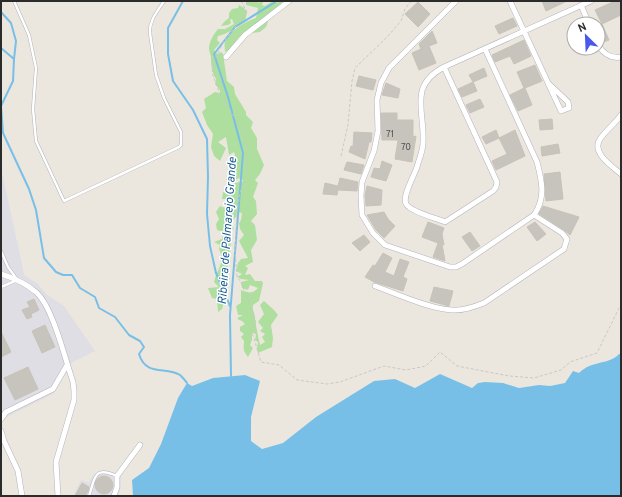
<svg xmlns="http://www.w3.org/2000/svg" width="622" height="497" font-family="Overpass,sans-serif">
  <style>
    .industrial { fill: #e0dee5 }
    .green { fill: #aedf9e }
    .water { fill: #78bfe7 }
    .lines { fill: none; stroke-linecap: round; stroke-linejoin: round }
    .stream { stroke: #78bfe7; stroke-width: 2 }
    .building { fill: #c7c4bd; stroke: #c7c3b7 }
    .service-casing { stroke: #b1b3bd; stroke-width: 3.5 }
    .minor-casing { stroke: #b1b3bd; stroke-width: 6 }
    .path { stroke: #c8c8c8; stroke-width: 1; stroke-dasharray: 3 2; stroke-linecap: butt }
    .service { stroke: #fff; stroke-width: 2.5 }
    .minor { stroke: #fff; stroke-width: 5 }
    .labels { text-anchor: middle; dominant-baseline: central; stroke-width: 3; stroke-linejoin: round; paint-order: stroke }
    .number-label { font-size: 9px; fill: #525150 }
    .water-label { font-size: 12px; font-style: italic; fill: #165d93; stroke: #fff }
  </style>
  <rect width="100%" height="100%" fill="#ece7de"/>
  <path class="industrial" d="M1 168 22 264 24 275 38 284 46 294 64 306 95 351 71 363 53 394 5 418 1 416Z
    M105 470 116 473 121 477V487L118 496H73L81 480 89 483 93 475 98 472Z"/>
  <path class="green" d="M246 1H256L259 3 260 1H263L262 5 265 6 273 1 277 3 280 1H290L272 11 266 27 260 32 252 33 239 37 229 50 225 52C225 49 224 44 225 42 229 31 246 21 256 18L258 8 246 5Z
    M239 5 244 8 247 12 245 22C236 27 228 34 218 36L217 40 220 43 214 50 217 54 221 52 223 54 227 81 234 87 235 94 246 112V115L253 122 251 128 257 138V149L264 165 260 174 255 180 258 183 253 197 256 201 257 214 251 221 255 225 257 240 251 250 253 262 245 266 248 268 245 275 250 274 255 281H262L263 283 259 301 253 305C252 311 255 313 255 318 256 327 258 336 260 345L265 342 262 337 265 334 260 331 263 328 258 322 264 314 260 305 264 301 274 310 278 315 271 325 273 338 272 347 258 353 257 348 258 342 255 340 256 334 252 333V340L250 345 253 348 248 357C242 349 244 349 244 341L241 337 244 334 240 331V327L245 324 242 321 239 320 237 318 243 315H238L236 306 241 303V290C249 293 253 294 258 288L250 285 248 290 242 288 241 282 249 280 241 279 237 277 242 274 236 271 238 263 241 259 248 258 239 241 244 235 240 229 239 223 241 220 242 213 237 212 236 217 231 222 234 229 229 233C233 243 228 252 231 262L228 265 226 273 230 278 226 284 222 285 218 291 221 296 223 294 222 289 226 288V294L222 309 218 312 217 299 212 298 208 288 219 287 214 282C217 268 226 263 219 249L220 245 214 242 222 239 224 232 217 230 216 224 219 219 216 212 220 206 230 210 232 205 230 199H222L223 192 230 194 231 188 235 183 244 181 239 178 232 181 226 180C232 174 231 170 229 162L236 158 234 152 229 155 226 137 218 142 226 148 220 161 214 156 211 147 213 134 207 125 202 112 206 108 204 99 215 92 220 93V90L215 84 216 79C212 73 211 66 211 58 211 55 209 52 209 49 209 42 213 35 218 29H225L234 24 232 19 230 20 231 23 228 25 221 26 224 22 229 18V13L232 9 238 8Z"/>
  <path class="water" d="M619 354H621V496H133L132 480 149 468 161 444 178 398 187 383 192 386 213 378 245 375 260 381 251 417V441L262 449 283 443 316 417 374 381 395 379 415 388 440 374 472 388 478 383 485 382 503 383 519 388 539 385 550 386 565 383 573 371 579 373C592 360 609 365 619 354Z"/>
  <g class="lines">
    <path class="stream" d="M183 1 168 28V54L173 81 193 110 207 139 208 177 207 214 210 246 216 273 230 306
      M1 12 11 23 16 41 14 59
      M1 48 14 59 13 81 1 106 3 133 29 189 36 210 44 258 56 272 63 275H72L80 288 95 297 99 308 115 317 129 335 140 341 144 347 139 354C146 377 166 366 180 375 182 377 185 380 187 383
      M231 376 230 315 243 153 228 97 214 54 235 27 277 1"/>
  </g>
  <path class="building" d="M542 1H567L546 11Z
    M615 1H621V15L602 24 595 10Z
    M418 2 430 14 418 27 405 14Z
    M513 18 517 26 499 34 495 26Z
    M602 24 609 40 601 43 598 41V25Z
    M432 31 437 43 429 46 436 63 419 70 412 53 421 49 419 44Z
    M524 40 531 56 514 64 510 56 495 62 492 55Z
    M535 65 542 81 525 88 532 105 518 111 510 95 524 88 517 72Z
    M484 68 487 76 473 82 469 75Z
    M359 76 376 80 373 90 356 86Z
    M473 82 477 91 462 97 458 89Z
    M386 83 400 89 398 98 382 95Z
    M480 99 484 107 470 113 466 105Z
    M381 113H397V120H413V137L416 136 412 162 395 159 398 140H382Z
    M552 119 553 129 540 130 539 120Z
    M496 130 499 138 486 144 482 137Z
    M515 130 525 156 496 170 492 161 507 154 499 138Z
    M354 132 372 133 371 142H369L365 159 349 152 351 146 353 147Z
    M558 144 560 153 542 156 541 147Z
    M382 161 392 165 386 181 371 177 374 168 380 169Z
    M347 162 364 165 361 174 344 170Z
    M560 172 563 199 546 201 544 174Z
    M340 178 358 182 357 191 338 190 337 195 323 194 325 183 338 186Z
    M367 186 382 190 381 205 366 206 365 195Z
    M543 206 579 217 570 235 564 230 539 214Z
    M384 212 388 219 395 226 384 238 376 230 367 215Z
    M428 222 444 228 442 234 444 245 442 244 445 261 433 257 438 243 422 237Z
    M535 222 546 234 537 241 527 227Z
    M470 232 480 246 472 251 462 237Z
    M364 235 370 242 360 251 352 243Z
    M383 253 392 258 385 272 394 276 400 259 409 262 403 277 407 279 403 291 374 282 365 277 373 265 375 266Z
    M434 287 453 291 449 306 430 301Z
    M34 299 39 310 31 314 32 317 27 319 22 310 30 307 27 302Z
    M45 325 55 347 42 353 32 331Z
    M1 332 11 352 1 357Z
    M28 367 38 389 15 400 4 378Z
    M95 485a9 9 0 1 1 18 0a9 9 0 1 1-18 0Z
    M82 483 89 487 88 491 85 496H75Z"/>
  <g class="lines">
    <g class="service-casing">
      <path id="service" d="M14 1 29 35 36 68 33 109 36 141 64 201 179 147 181 145V132L164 98 156 75 150 33C149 20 158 11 164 1
        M1 251 8 267 16 278
        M1 287 15 281
        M89 496C95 479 93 465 117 476"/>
    </g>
    <g class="minor-casing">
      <path id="minor" d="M456 1 389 68 381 83 377 100 378 131 374 151 362 182 361 196 362 215 373 233 385 245 450 267H456L462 264 534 215C546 198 542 181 537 162L485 49
        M510 1 561 111 569 108 568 102 548 83
        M581 5 589 24
        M598 45C603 53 610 59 621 57
        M226 57 245 35 289 1
        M444 67 497 182 496 187 493 191 445 222C436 218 411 212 406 204 402 196 414 176 417 167 419 159 423 151 423 143 425 111 408 86 444 67L591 1
        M621 115C615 124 606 130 600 139 591 153 612 166 621 174
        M1 274C14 278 26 283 37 293 53 308 65 359 73 382L74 391V400L56 462 58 496
        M375 286C397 294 430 309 452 310 463 311 474 307 484 303L564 249 567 239 562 233 534 215
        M1 419 6 412 53 389 67 365
        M1 431 4 441 18 471 22 496
        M114 496 117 487V476L140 445"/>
    </g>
    <path class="path" d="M241 1 247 12 225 40 215 58 212 73 220 94 244 133 248 153 247 170 240 193 237 211 235 250 237 277 241 282 252 310 256 324 252 332 261 362 279 365 297 380 327 384 340 382 384 366 406 370 426 366 440 352 457 366 509 376 534 378 561 370 570 362 597 353 621 304
      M341 156 348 125 352 81 355 68 388 36 401 21 405 9 411 1"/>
    <use href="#service" class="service"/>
    <use href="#minor" class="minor"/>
  </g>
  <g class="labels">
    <g class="number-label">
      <text x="390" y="134">71</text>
      <text x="406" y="147">70</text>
    </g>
    <g class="water-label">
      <text transform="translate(228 231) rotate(-86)">Ribeira de Palmarejo Grande</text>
    </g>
  </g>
  <rect width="622" height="497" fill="none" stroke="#2b2b2b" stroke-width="4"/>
  <g transform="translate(586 36) rotate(336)"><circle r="19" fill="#ffffff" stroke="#aaaaaa"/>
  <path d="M0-3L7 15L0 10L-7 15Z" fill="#4858ee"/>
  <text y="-6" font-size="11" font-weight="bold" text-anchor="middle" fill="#2b2b2b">N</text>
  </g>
</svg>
